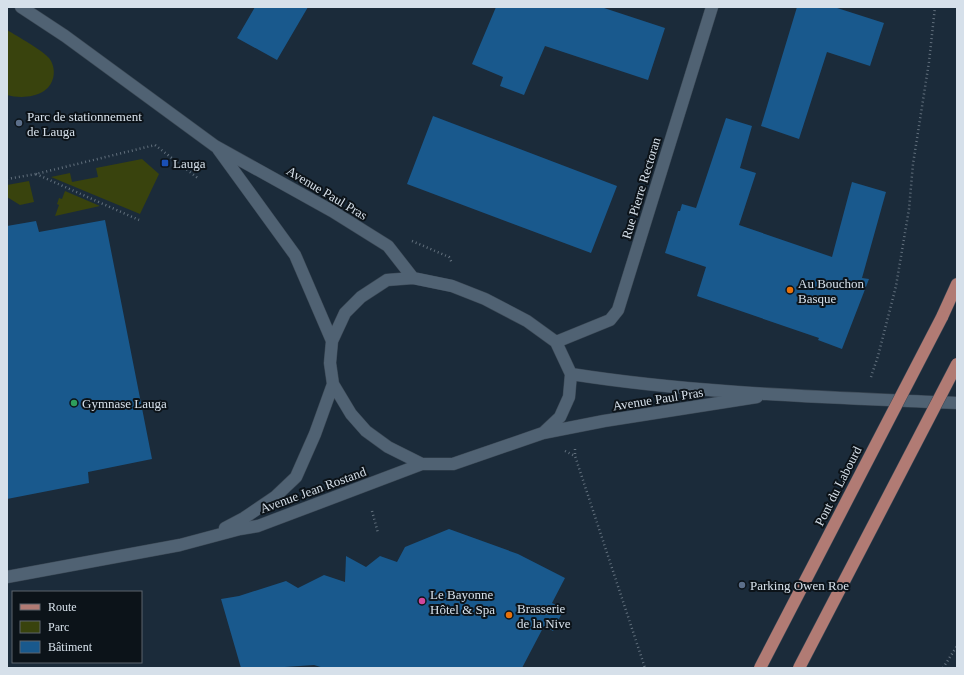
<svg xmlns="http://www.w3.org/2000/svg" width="964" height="675" font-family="'Times New Roman',serif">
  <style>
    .green { fill: #39430d }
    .building { fill: #19598d }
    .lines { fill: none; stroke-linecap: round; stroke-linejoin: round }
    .minor-casing { stroke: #3b4855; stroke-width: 13 }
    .major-casing { stroke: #3b4855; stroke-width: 13 }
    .path { stroke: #62707d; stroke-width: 2.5; stroke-dasharray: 1 3; stroke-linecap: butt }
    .minor { stroke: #506273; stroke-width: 12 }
    .major { stroke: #b17b74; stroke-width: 12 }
    .major-bridge-casing { stroke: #3b4855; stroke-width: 13; stroke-linecap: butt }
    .major-bridge { stroke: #b17b74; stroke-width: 12 }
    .service-dot { fill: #5c6f8a; stroke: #0c1319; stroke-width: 1.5 }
    .transit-dot { fill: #1a4fb4; stroke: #0c1319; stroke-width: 1.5 }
    .food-dot { fill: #e8710a; stroke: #0c1319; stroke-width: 1.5 }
    .leisure-dot { fill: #2e9e5b; stroke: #0c1319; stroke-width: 1.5 }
    .hotel-dot { fill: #d1479c; stroke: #0c1319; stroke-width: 1.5 }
    .labels { text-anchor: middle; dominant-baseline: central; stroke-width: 4; stroke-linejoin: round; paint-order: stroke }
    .poi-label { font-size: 13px; fill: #d6e0ea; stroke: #0c1319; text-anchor: start }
    .street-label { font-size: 13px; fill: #d6e0ea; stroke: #0c1319 }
  </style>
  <rect width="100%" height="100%" fill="#1b2b3a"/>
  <path class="green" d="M7 30C17 36 42 50 49 58 57 68 55 84 44 91 33 98 18 98 7 95Z
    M142 159 159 174 140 214 51 177 70 173 72 182 98 177 96 168Z
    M29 181 34 202 20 205 7 197V185Z
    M65 191 100 206 55 216 59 205 57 204 59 198 62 199Z"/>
  <path class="building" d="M255 7H308L277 60 237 38Z
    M496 7H601L665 28 648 80 545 46 524 95 500 86 503 77 472 64Z
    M797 7H834L884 23 870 66 827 52 799 139 761 126Z
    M433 116 617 186 591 253 407 184Z
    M726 118 752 126 740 168 756 173 739 225 832 257 852 182 886 192 862 278 869 279 842 349 818 340 819 338 697 296 706 267 665 253 678 211H680L682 204 696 208Z
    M105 220 152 459 88 472 89 483 7 499V226L36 221 39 232Z
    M449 529 518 554 565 578 552 603 564 609 553 631 544 626 522 668H324L314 665 270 668H241L221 599 239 596 286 581 298 588 324 575 345 582 346 556 366 567 380 556 397 562 405 547Z"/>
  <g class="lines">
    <g class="minor-casing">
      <path id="minor" d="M21 7 65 36 215 146 332 211 388 246 413 278
        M218 149 295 255 332 341
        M413 278 452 286 485 299 527 321 556 342 571 374 569 397 560 417 543 433 453 464H422L388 447 366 431 351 414 333 384 330 363 332 341 345 313 361 297 387 280Z
        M556 342 610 320 618 310 712 7
        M571 374C698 394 828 397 957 403
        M543 433 604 421 757 397
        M225 528 244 518 275 497 296 477 315 434 333 384
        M7 577 180 545 240 529 258 526 422 464"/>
    </g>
    <g class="major-casing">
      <path id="major" d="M942 317 957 284"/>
    </g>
    <path class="path" d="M36 174 139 220
      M7 179 36 174 155 145 199 179
      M412 241 449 257 452 263
      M871 377 878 356 896 286 909 209 913 164 929 62 935 7
      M575 449V456L645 668
      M565 451 575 456
      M372 511 378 533
      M943 668 957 646"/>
    <use href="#minor" class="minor"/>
    <use href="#major" class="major"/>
    <g class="major-bridge-casing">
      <path id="major-bridge" d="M760 668 942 317
        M799 668 957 364"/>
    </g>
    <use href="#major-bridge" class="major-bridge"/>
  </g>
  <g class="service-dot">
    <circle cx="19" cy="123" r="4"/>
    <circle cx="742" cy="585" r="4"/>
  </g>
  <rect class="transit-dot" x="161" y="159" width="8" height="8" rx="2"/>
  <g class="food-dot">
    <circle cx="790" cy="290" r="4"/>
    <circle cx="509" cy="615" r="4"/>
  </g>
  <circle class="leisure-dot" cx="74" cy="403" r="4"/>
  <circle class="hotel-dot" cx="422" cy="601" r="4"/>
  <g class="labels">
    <g class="poi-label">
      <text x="27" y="116">Parc de stationnement<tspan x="27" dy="15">de Lauga</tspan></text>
      <text x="173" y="163">Lauga</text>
      <text x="798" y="283">Au Bouchon<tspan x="798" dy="15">Basque</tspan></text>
      <text x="82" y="403">Gymnase Lauga</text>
      <text x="750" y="585">Parking Owen Roe</text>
      <text x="430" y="594">Le Bayonne<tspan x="430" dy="15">Hôtel &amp; Spa</tspan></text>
      <text x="517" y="608">Brasserie<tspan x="517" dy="15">de la Nive</tspan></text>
    </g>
    <g class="street-label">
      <text transform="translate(641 188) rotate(-73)">Rue Pierre Rectoran</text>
      <text transform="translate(327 193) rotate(31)">Avenue Paul Pras</text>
      <text transform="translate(658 399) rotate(-9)">Avenue Paul Pras</text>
      <text transform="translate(838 486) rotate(-63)">Pont du Labourd</text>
      <text transform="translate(313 490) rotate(-20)">Avenue Jean Rostand</text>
    </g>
  </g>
  <rect width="964" height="675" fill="none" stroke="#d6e0ea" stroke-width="16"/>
  <rect x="12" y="591" width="130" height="72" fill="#0c1319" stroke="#5d656d"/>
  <rect x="20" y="604" width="20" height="6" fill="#b17b74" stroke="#5d656d"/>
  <text x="48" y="611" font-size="12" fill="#d6e0ea">Route</text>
  <rect x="20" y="621" width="20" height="12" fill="#39430d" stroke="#5d656d"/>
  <text x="48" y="631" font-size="12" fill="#d6e0ea">Parc</text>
  <rect x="20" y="641" width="20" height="12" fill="#19598d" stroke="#5d656d"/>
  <text x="48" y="651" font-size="12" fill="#d6e0ea">Bâtiment</text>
</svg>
